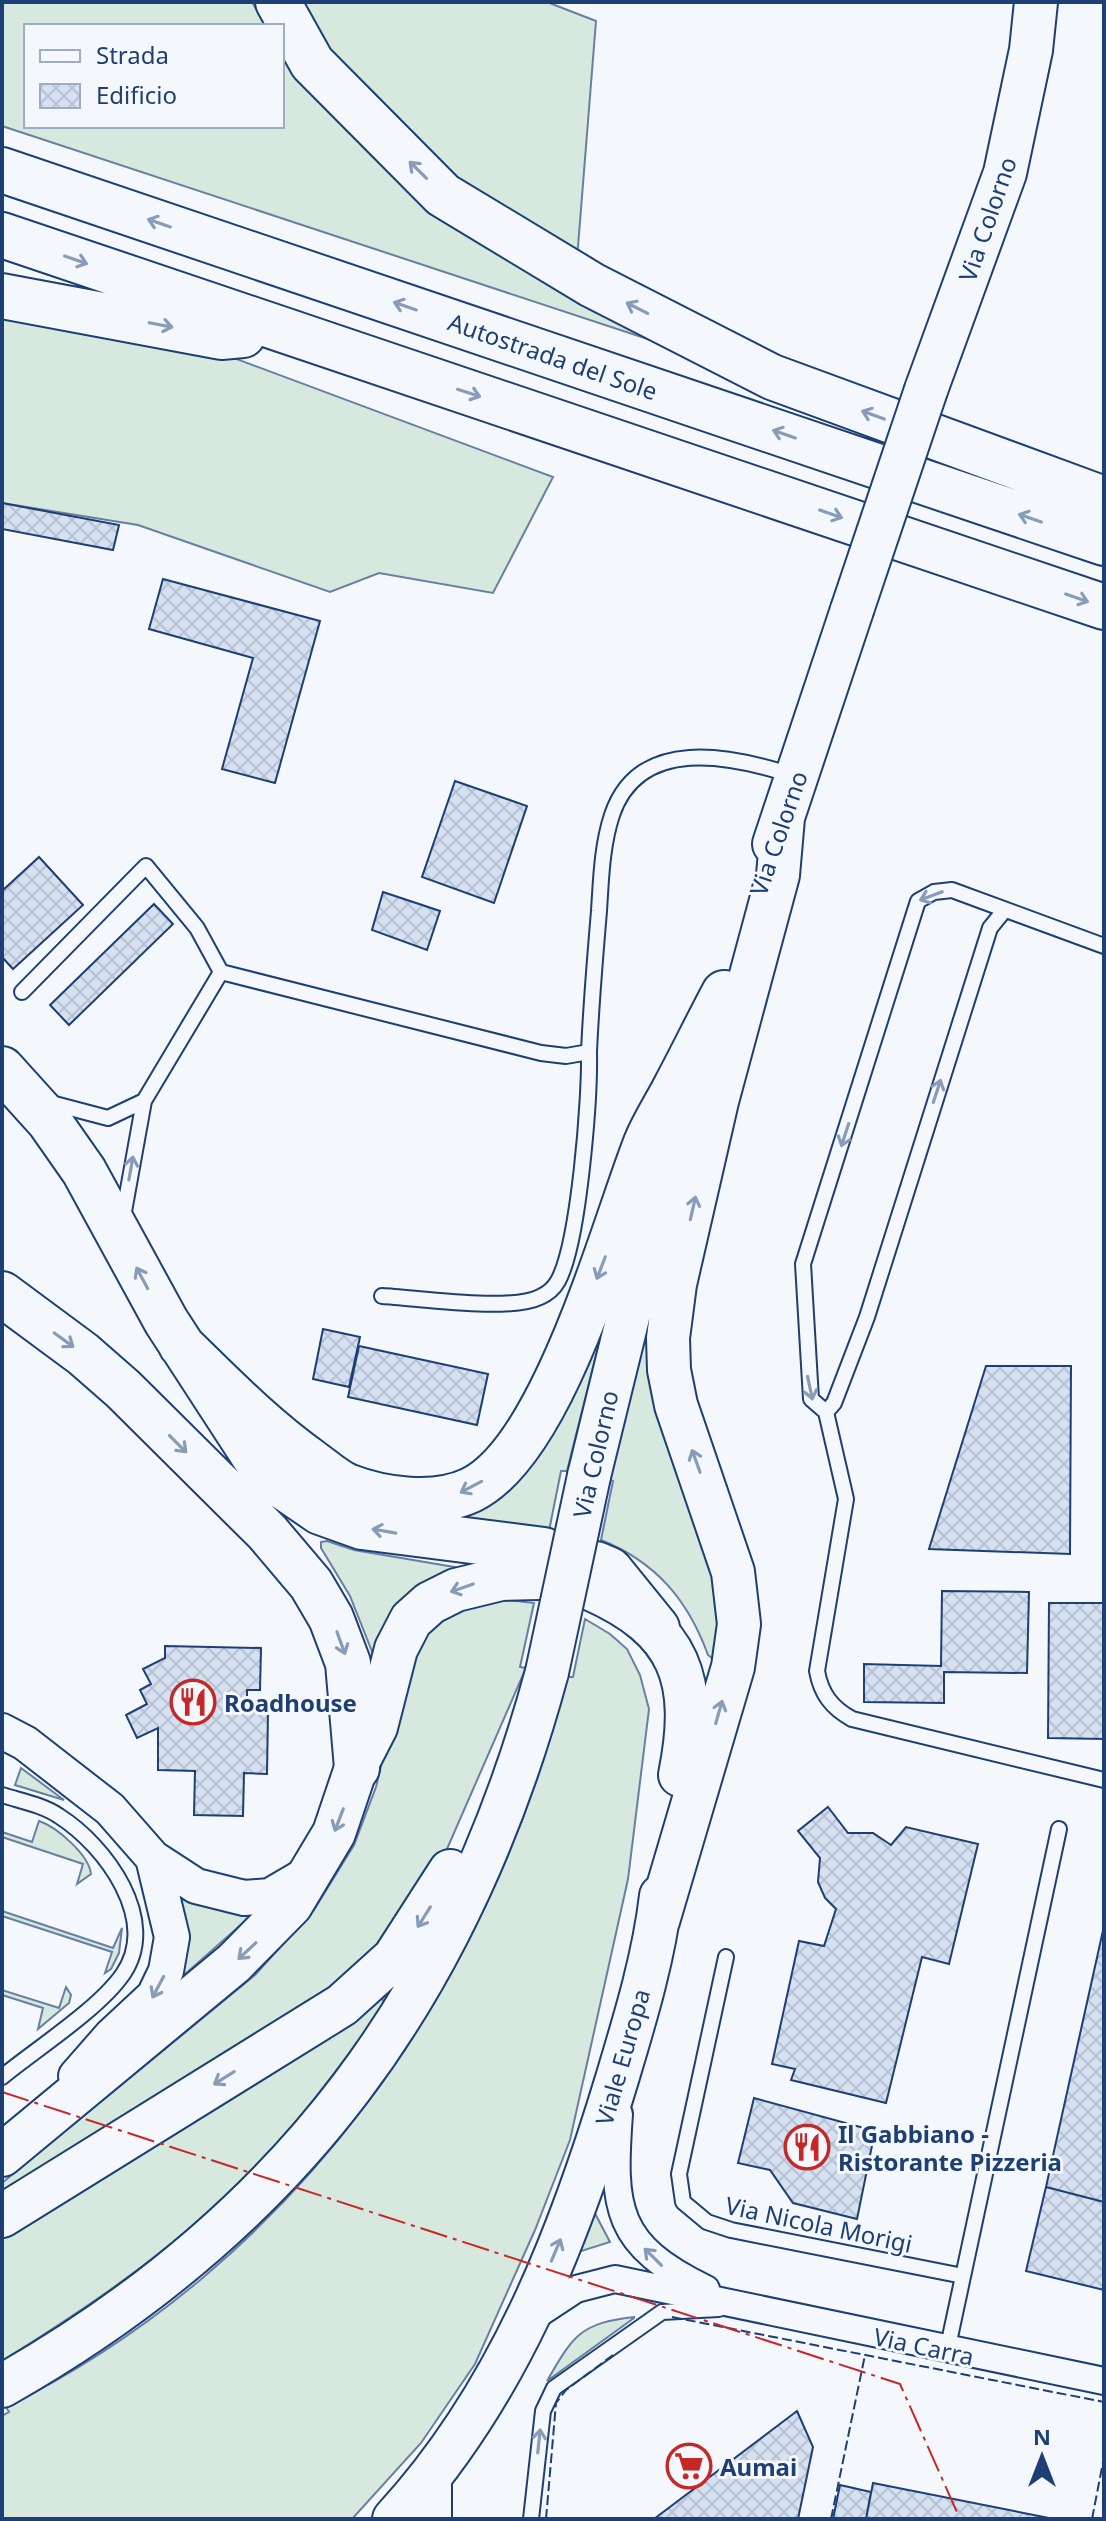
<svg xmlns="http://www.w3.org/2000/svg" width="1106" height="2521" font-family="'Noto Sans',sans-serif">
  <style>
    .grass { fill: #d7e8df; stroke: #687fa3; stroke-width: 2 }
    .building { fill: url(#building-cross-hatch); stroke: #1d3f73; stroke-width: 2 }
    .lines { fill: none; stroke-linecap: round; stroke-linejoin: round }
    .service-casing { stroke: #1d3f73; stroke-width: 18 }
    .minor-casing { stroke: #1d3f73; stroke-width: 30 }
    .tertiary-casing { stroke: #1d3f73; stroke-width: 38 }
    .secondary-casing { stroke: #1d3f73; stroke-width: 42 }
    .primary-casing { stroke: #1d3f73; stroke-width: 46 }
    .motorway-casing { stroke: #1d3f73; stroke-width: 48 }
    .service { stroke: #f4f7fb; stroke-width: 14 }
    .minor { stroke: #f4f7fb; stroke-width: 26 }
    .tertiary { stroke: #f4f7fb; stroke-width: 34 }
    .secondary { stroke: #f4f7fb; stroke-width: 38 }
    .primary { stroke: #f4f7fb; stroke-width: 42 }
    .motorway { stroke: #f4f7fb; stroke-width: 44 }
    .primary-bridge-casing { stroke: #1d3f73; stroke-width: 46; stroke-linecap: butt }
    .primary-bridge { stroke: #f4f7fb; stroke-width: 42 }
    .fence { stroke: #1d3f73; stroke-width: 2; stroke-dasharray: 10 4; stroke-linecap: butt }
    .power { stroke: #c62828; stroke-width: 2; stroke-dasharray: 28 6 4 6; stroke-linecap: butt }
    .oneway { stroke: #889bb7 }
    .labels { text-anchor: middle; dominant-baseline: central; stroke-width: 6; stroke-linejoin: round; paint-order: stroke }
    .street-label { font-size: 24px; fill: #1d3f73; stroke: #f4f7fb }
    .poi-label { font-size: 24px; font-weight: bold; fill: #1d3f73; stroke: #f4f7fb; text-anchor: start }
  </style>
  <defs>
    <pattern id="building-cross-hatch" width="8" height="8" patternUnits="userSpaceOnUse" patternTransform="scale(2)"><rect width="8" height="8" fill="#d5e0f0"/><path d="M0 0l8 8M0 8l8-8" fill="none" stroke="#b6c1d1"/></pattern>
  </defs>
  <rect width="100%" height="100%" fill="#f4f7fb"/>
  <path class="grass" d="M2 2H252L266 26H26V126H282V47L333 116 450 224 690 353 2 126Z
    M295 2H547L596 21 577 259 445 181 337 72Z
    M2 315 215 351 553 477 493 593 379 573 330 592 138 525 2 503Z
    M616 1276 567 1471H561L549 1531 420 1512 457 1506Z
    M654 1294 706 1534 720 1619 713 1659 708 1655C688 1600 656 1562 601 1540L613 1481 609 1479Z
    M327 1541 354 1550 460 1568 373 1654 350 1596 321 1548V1542Z
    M500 1599 534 1603 520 1667 526 1668 440 1865 365 1968 2 2200V2183L255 1975 314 1910 354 1845 376 1787 406 1663 436 1617Z
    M585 1619 610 1634 627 1649 640 1675 649 1709 628 1879 570 2140 535 2230 475 2364 421 2443 352 2519H2V2416L9 2412 6 2407C295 2264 491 1985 567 1677H573Z
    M21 1768 64 1800 15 1785Z
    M39 1821C57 1827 89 1855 91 1874L77 1884 83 1864 2 1837V1832L32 1842Z
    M178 1893 252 1915 184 1975Z
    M2 1911 113 1948 122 1928 119 1953 111 1969 105 1973 112 1952 2 1916Z
    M66 1987 71 1995 69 2003 38 2029 43 2008 2 1995V1990L59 2008Z
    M382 1997 384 2004C333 2078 278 2150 211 2210 148 2267 74 2316 2 2361V2230Z
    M591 2206 610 2242 572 2254Z
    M634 2317V2318L547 2381C573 2336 580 2323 634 2317Z"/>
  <path class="building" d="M2 503 119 525 113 550 2 529Z
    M163 579 320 621 275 783 222 769 253 658 149 629Z
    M455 781 527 806 494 903 422 877Z
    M39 857 83 905 13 969 2 957V891Z
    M383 892 440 911 427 950 372 930Z
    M154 904 173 924 69 1025 50 1005Z
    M323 1329 360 1337 349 1387 313 1379Z
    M359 1346 488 1374 477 1425 348 1397Z
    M986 1366H1071L1070 1554 929 1549Z
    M942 1591 1029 1592 1027 1673 944 1672V1703L864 1702V1664L941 1666Z
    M1049 1603H1104V1739L1048 1738Z
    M165 1646 261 1648 260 1690H247V1712H268L267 1774 244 1773 243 1816 194 1815 195 1771 158 1770V1728L137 1738 126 1715 147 1704 140 1690 151 1684 143 1669 165 1658Z
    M828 1807 848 1833H873L891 1845 906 1827 978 1844 949 1964 922 1957 886 2103 791 2080 795 2069 772 2064 799 1941 824 1946 836 1909 825 1898 818 1882 820 1858 798 1831Z
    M1104 1926V2202L1046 2187Z
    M754 2098 875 2131 857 2219 793 2203 770 2170 738 2163Z
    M1046 2187 1104 2202V2290L1026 2271Z
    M797 2411 813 2447 798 2519H654Z
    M873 2483 1054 2519H866Z
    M840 2485 871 2492 866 2519H833Z"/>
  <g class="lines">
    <g class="service-casing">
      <path id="service" d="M1003 912 990 928 867 1317 834 1403 826 1412 811 1399 803 1264 918 901 934 892 952 890 1104 946
        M22 992 146 866 197 928 221 972 541 1053 566 1056 589 1052C591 1005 595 958 599 911 601 879 602 845 612 815 639 735 732 756 792 775
        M51 1103 108 1118 144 1101
        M123 1217 144 1101 221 972
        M382 1296C419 1298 510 1312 540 1297 547 1294 554 1288 558 1281 579 1243 590 1098 589 1052
        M826 1412 846 1499 817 1671C821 1694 832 1708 852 1719L1104 1780
        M2 1795C21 1801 43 1805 59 1816 106 1846 160 1920 123 1974 99 2009 36 2049 2 2077
        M726 1957 679 2174 683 2202 707 2222 731 2230 963 2276
        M947 2351 1059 1829
        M531 2519 543 2411 554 2388 662 2312 719 2309"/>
    </g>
    <g class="minor-casing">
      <path id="minor" d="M619 2114C612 2209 615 2245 706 2289
        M529 2320 576 2289 615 2279 1104 2381"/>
    </g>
    <g class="tertiary-casing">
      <path id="tertiary" d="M2 1731 25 1743 110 1809 153 1858 196 1886 244 1898 270 1896 311 1872
        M76 2076 111 2036 154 1996 166 1971 172 1937 153 1858"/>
    </g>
    <g class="secondary-casing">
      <path id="secondary" d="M432 2478V2519"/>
    </g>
    <g class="primary-casing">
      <path id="primary" d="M926 390 1005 173 1031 50 1036 2
        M774 844 852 610
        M589 1476 643 1256 698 1070
        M591 1589C681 1629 699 1680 680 1775
        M658 1921 733 1667 739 1624 733 1572 676 1405 669 1370 668 1338 675 1284 717 1101 778 875 783 818
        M2 2155 234 1963 291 1905 334 1833 358 1762 376 1727 396 1649 411 1620 430 1603 456 1590 501 1579 539 1578
        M2 2216 342 2005 394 1958 450 1871
        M2 2386C293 2221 460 1994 547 1672
        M394 2519C508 2395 569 2238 617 2079 635 2019 654 1957 661 1896"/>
    </g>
    <g class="motorway-casing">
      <path id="motorway" d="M278 2 312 63 443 195 592 285 772 377 1104 499
        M2 170 1104 543
        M2 235 1104 607
        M2 296 221 337 243 335
        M2 1069 49 1121 84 1171 166 1321 266 1475 320 1512 362 1527 544 1550
        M2 1294 83 1354 123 1389 267 1532 311 1584 331 1618 348 1663 357 1768
        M181 1345C223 1386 264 1428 312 1462 323 1470 335 1481 347 1486 383 1500 435 1507 471 1490 554 1450 613 1227 646 1143 654 1123 667 1104 677 1084 693 1054 708 1023 724 993
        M596 1564 610 1570 657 1628"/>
    </g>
    <use href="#service" class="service"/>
    <use href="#minor" class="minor"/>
    <use href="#tertiary" class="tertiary"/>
    <use href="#secondary" class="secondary"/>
    <use href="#primary" class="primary"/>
    <use href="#motorway" class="motorway"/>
    <g class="primary-bridge-casing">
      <path id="primary-bridge" d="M852 610 926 390
        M547 1672 589 1476"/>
    </g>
    <use href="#primary-bridge" class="primary-bridge"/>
    <path class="fence" d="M672 2317 1104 2402
      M546 2519 556 2403 566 2390 613 2355
      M831 2519 865 2355
      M1092 2519 1104 2457"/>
    <path class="power" d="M2 2092 900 2384 960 2519"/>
  </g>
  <defs><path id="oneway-shaft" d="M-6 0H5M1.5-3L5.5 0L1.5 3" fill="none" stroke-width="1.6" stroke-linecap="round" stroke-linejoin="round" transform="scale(2)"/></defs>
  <g class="oneway">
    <use href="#oneway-shaft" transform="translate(418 170) rotate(-135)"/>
    <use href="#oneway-shaft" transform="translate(159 223) rotate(-161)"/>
    <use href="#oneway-shaft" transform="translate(76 260) rotate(19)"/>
    <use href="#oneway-shaft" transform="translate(405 306) rotate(-161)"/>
    <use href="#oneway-shaft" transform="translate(637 308) rotate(-153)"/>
    <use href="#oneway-shaft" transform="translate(161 325) rotate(11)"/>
    <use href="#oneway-shaft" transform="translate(469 393) rotate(18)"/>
    <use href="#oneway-shaft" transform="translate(873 415) rotate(-160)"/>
    <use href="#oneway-shaft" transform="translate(784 434) rotate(-161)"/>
    <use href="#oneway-shaft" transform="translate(831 514) rotate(19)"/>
    <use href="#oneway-shaft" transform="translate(1030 518) rotate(-161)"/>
    <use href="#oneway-shaft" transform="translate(1077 598) rotate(19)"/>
    <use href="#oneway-shaft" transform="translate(931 896) rotate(159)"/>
    <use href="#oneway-shaft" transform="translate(937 1091) rotate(-72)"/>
    <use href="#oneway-shaft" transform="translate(845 1135) rotate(108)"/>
    <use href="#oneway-shaft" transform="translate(131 1168) rotate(-80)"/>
    <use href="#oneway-shaft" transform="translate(693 1208) rotate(-77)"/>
    <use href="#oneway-shaft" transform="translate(601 1268) rotate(111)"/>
    <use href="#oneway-shaft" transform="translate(142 1278) rotate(-118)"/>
    <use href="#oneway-shaft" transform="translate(64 1340) rotate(36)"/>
    <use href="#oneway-shaft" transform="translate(810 1388) rotate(78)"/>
    <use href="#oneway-shaft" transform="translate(178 1444) rotate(45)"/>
    <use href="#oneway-shaft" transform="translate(696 1461) rotate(-110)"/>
    <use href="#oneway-shaft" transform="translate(471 1487) rotate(152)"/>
    <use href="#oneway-shaft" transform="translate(384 1531) rotate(-170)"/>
    <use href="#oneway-shaft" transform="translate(462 1588) rotate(161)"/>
    <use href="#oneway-shaft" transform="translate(341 1643) rotate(70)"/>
    <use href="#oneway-shaft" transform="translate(719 1712) rotate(-74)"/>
    <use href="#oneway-shaft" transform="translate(339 1820) rotate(111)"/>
    <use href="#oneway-shaft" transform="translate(424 1917) rotate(122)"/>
    <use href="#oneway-shaft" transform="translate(247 1951) rotate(137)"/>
    <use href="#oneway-shaft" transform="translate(158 1987) rotate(118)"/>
    <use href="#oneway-shaft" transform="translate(224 2078) rotate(148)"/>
    <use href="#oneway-shaft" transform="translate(556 2250) rotate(-67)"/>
    <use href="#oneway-shaft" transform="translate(653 2257) rotate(-135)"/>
    <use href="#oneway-shaft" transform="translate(539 2441) rotate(-84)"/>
  </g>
  <defs>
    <g id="restaurant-ring" transform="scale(2.3)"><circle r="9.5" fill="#f4f7fb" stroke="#c62828" stroke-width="1.5"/><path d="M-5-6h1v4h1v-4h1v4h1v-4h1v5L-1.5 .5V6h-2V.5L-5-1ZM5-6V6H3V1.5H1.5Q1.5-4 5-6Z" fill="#c62828"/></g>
    <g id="supermarket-ring" transform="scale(2.3)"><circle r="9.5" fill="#f4f7fb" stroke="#c62828" stroke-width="1.5"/><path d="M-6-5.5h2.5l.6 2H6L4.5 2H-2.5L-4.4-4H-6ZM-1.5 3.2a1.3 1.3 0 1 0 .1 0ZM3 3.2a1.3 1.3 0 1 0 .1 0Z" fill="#c62828"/></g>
  </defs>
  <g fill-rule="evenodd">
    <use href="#restaurant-ring" x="193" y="1702"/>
    <use href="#restaurant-ring" x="807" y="2147"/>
    <use href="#supermarket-ring" x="689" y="2466"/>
  </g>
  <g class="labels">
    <g class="street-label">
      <text transform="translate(987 219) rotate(-71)">Via Colorno</text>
      <text transform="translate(553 356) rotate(19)">Autostrada del Sole</text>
      <text transform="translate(778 833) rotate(-71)">Via Colorno</text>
      <text transform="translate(595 1454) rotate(-77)">Via Colorno</text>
      <text transform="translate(622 2057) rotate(-74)">Viale Europa</text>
      <text transform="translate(819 2224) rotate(12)">Via Nicola Morigi</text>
      <text transform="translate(924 2346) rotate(12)">Via Carra</text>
    </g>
    <g class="poi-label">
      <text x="224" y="1702">Roadhouse</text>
      <text x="838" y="2133">Il Gabbiano -<tspan x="838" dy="28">Ristorante Pizzeria</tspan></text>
      <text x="720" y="2466">Aumai</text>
    </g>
  </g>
  <rect width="1106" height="2521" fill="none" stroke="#1d3f73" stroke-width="8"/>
  <rect x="24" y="24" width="260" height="104" fill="#f4f7fb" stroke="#9eadc5" stroke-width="2"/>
  <rect x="40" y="50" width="40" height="12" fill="#f4f7fb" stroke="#9eadc5" stroke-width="2"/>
  <text x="96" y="64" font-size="24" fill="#1d3f73">Strada</text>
  <rect x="40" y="84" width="40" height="24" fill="url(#building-cross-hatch)" stroke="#9eadc5" stroke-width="2"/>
  <text x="96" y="104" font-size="24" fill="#1d3f73">Edificio</text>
  <g transform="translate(1042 2457)" stroke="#f4f7fb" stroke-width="6" paint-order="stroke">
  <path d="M0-6L14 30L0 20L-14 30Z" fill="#1d3f73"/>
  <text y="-12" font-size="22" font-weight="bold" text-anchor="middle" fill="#1d3f73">N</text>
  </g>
</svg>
